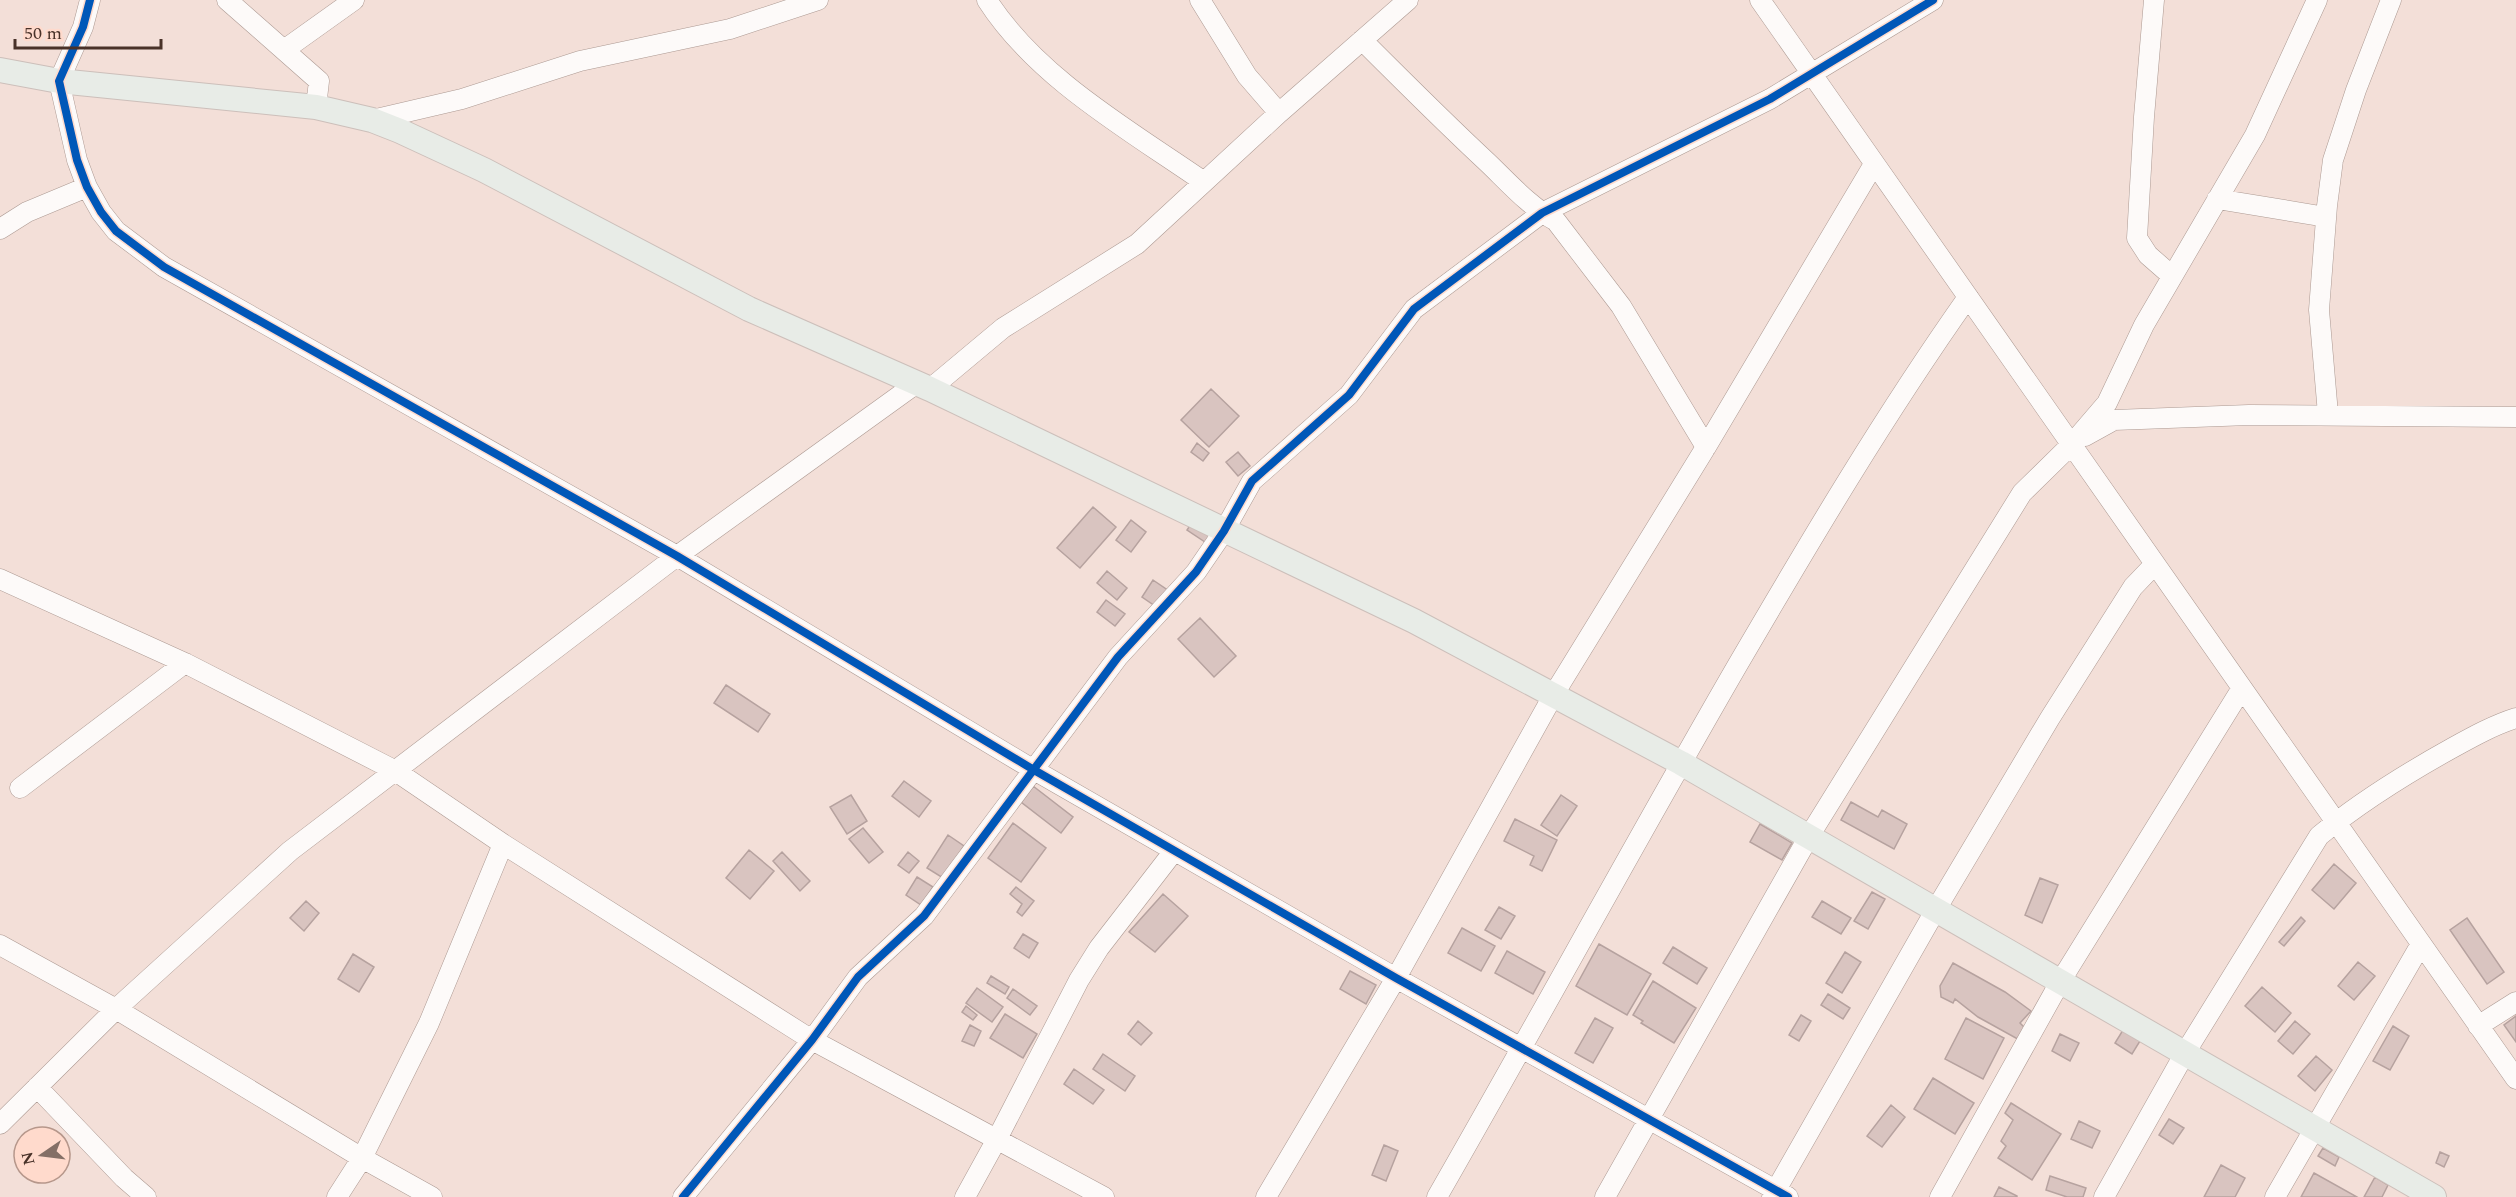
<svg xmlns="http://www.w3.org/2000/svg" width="2516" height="1197" font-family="Spectral,serif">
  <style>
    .building { fill: #d9c4c0; stroke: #b6a29f; stroke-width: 1.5 }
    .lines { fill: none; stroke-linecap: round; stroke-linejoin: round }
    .minor-casing { stroke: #ac9992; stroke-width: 21 }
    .major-casing { stroke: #ccbfba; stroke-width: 26 }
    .minor { stroke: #fdfaf9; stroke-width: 20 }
    .major { stroke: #e8ece7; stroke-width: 24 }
    .cycleway-casing { stroke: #ffdacc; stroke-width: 11 }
    .cycleway { stroke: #0057b8; stroke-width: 8 }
  </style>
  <rect width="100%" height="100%" fill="#f3dfd8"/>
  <path class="building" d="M1211 389 1239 416 1209 447 1181 420Z
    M1197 443 1209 453 1203 461 1191 452Z
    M1238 452 1250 466 1238 476 1226 462Z
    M1093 507 1116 527 1080 568 1057 548Z
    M1131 520 1146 532 1131 552 1116 540Z
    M1193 521 1214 535 1208 544 1187 530Z
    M1107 571 1127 588 1117 600 1097 583Z
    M1153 580 1169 591 1158 608 1142 597Z
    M1106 600 1125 614 1115 626 1097 612Z
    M1200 618 1236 656 1214 677 1178 639Z
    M726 685 770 714 758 732 714 703Z
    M904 781 931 801 919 817 892 796Z
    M1033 786 1073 817 1061 833 1021 802Z
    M851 795 867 821 847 834 830 807Z
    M1561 795 1577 806 1557 836 1541 825Z
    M1851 802 1878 817 1882 810 1907 824 1894 849 1841 820Z
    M1515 819 1557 840 1542 871 1530 865 1534 856 1504 841Z
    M1013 823 1046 848 1021 882 988 858Z
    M1760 824 1792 843 1782 860 1750 842Z
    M863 828 883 852 869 863 849 839Z
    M948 835 964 846 943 878 927 868Z
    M749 850 774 871 750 899 726 878Z
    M782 852 810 881 800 891 773 861Z
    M908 852 919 861 909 873 898 865Z
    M2334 864 2356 883 2334 909 2312 890Z
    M917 877 933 887 921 905 906 895Z
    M2040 878 2058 885 2042 923 2025 915Z
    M1016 887 1034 901 1022 916 1017 912 1022 904 1010 894Z
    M1872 892 1885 899 1868 929 1854 921Z
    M1163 894 1188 916 1155 952 1129 932Z
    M306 901 319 913 304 931 290 918Z
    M1822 901 1851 918 1841 934 1812 917Z
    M1499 907 1515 916 1501 939 1485 930Z
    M2301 917 2305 921 2284 946 2279 942Z
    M2467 918 2504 972 2487 984 2450 930Z
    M1462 928 1495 946 1481 971 1448 953Z
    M1023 934 1038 943 1029 958 1014 948Z
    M1599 944 1651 974 1627 1015 1576 986Z
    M1673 947 1707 968 1697 984 1663 963Z
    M1507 951 1545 972 1533 994 1495 973Z
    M1845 952 1861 962 1842 993 1826 983Z
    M353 954 374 967 359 992 338 979Z
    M2358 962 2375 976 2354 1000 2338 986Z
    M1953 963 2005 992 2031 1011 2020 1023 2029 1032 2023 1042 1978 1017 1955 999 1953 1003 1941 997 1940 986Z
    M1350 971 1376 985 1366 1004 1340 989Z
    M991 976 1009 987 1005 994 987 983Z
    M1653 981 1696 1008 1674 1043 1641 1023 1643 1021 1633 1015Z
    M2262 987 2291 1013 2275 1032 2245 1006Z
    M977 988 1003 1007 992 1022 966 1003Z
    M1013 989 1037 1006 1030 1015 1007 998Z
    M1828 994 1850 1008 1843 1019 1821 1005Z
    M966 1006 977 1015 973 1020 962 1012Z
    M1005 1014 1037 1034 1023 1058 990 1038Z
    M1801 1015 1811 1021 1799 1041 1789 1035Z
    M2516 1016V1042L2504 1025Z
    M1595 1018 1613 1028 1593 1063 1575 1053Z
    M1966 1018 2004 1038 1983 1079 1945 1059Z
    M1138 1021 1152 1033 1141 1045 1128 1034Z
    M2295 1021 2310 1034 2293 1054 2278 1041Z
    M970 1025 981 1031 974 1046 962 1041Z
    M2393 1026 2409 1036 2390 1070 2373 1061Z
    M2123 1030 2140 1041 2132 1054 2115 1043Z
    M2060 1034 2079 1043 2070 1061 2052 1051Z
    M1103 1054 1135 1076 1125 1091 1093 1069Z
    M2316 1056 2332 1070 2315 1091 2298 1076Z
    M1074 1069 1104 1090 1093 1104 1064 1084Z
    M1933 1078 1974 1103 1955 1134 1914 1109Z
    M2011 1103 2061 1134 2032 1180 1998 1158 2006 1146 2001 1141 2013 1120 2005 1113Z
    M1891 1105 1905 1117 1882 1147 1867 1136Z
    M2169 1119 2184 1128 2173 1144 2159 1135Z
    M2079 1121 2100 1131 2092 1148 2071 1139Z
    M1384 1145 1398 1151 1386 1181 1372 1175Z
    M2323 1148 2339 1157 2335 1166 2318 1156Z
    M2440 1152 2449 1156 2444 1167 2436 1163Z
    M2221 1165 2245 1178 2235 1197H2204Z
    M2314 1173 2357 1197H2301Z
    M2050 1176 2086 1188 2083 1197H2067L2046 1190Z
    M2375 1177 2388 1185 2382 1197H2364Z
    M1999 1187 2017 1196V1197H1994Z"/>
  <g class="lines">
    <g class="minor-casing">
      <path id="minor" d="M90 0 83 27 59 81 77 160 87 187 101 212 116 231 164 267 677 556 1034 770 1396 978 1788 1197
        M227 0 319 81 316 107
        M987 0C1037 78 1129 130 1204 182
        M1200 0 1247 76 1279 113
        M1760 0 2516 1079
        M2154 0 2144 117 2137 238 2148 255 2172 276
        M1362 40C1403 81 1444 122 1487 162 1509 183 1530 207 1556 221L1621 306 1706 447
        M284 50 354 0
        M372 120 462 99 580 61 730 29 818 0
        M2217 199 2326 217
        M0 229 27 212 87 187
        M930 389 1003 328 1137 244 1279 113 1408 0
        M2328 414 2319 310 2327 206 2333 160 2356 90 2391 0
        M2085 436 2114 420 2249 415 2516 417
        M0 579 185 663 394 770 503 844 812 1040 1104 1197
        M20 788 185 663
        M0 945 116 1009 362 1158 432 1197
        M2478 1026 2516 1002
        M37 1087 124 1178 146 1197
        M0 1124 116 1009 290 851 677 556 917 383
        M337 1197 362 1158 429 1023 503 844
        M683 1197 812 1040 858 977 924 916 1118 657 1196 572 1224 531 1252 481 1349 395 1414 309 1542 213 1770 99 1933 0
        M965 1197 997 1139 1079 980 1099 948 1174 851
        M1266 1197 1396 978 1554 694 1706 447 1874 164
        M1437 1197C1538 1021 1635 842 1737 666 1810 541 1884 416 1968 297
        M1605 1197 1808 838 2022 493 2071 445 2107 403 2144 325 2255 135 2317 0
        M1772 1197 1935 911 2050 718 2133 587 2155 564
        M1940 1197 2060 982 2242 688
        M2104 1197 2185 1053 2319 836C2360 802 2407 773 2454 747 2474 736 2494 725 2516 718
        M2275 1197 2421 944"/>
    </g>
    <g class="major-casing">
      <path id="major" d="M0 70 59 81 316 107 372 120 400 131 484 170 749 309 930 389 1414 621 1681 763 2434 1197"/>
    </g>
    <use href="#minor" class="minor"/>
    <use href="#major" class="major"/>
    <g class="cycleway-casing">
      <path id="cycleway" d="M90 0 83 27 59 81 77 160 87 187 101 212 116 231 164 267 677 556 1034 770 1396 978 1788 1197
        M683 1197 812 1040 858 977 924 916 1118 657 1196 572 1224 531 1252 481 1349 395 1414 309 1542 213 1770 99 1933 0"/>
    </g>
    <use href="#cycleway" class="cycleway"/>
  </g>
  <g transform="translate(42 1155) rotate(256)"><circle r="28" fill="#ffdacc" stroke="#b6978b" stroke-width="1.5"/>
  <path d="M0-4.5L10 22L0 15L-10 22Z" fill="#846f66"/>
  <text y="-9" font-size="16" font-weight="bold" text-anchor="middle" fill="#493229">N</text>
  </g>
  <path d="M15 39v9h146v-9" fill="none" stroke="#493229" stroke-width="3"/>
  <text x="24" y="39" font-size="18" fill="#493229" stroke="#ffdacc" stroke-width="4.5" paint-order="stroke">50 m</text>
</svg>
